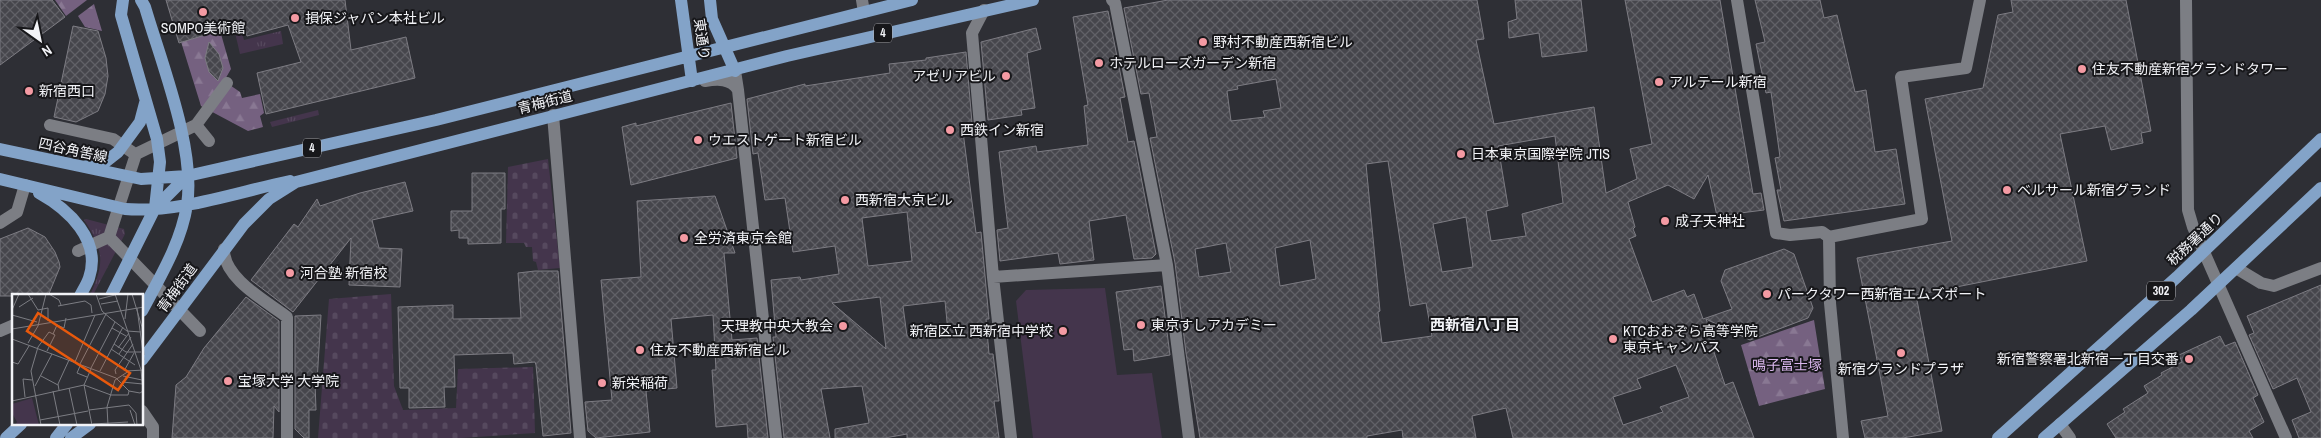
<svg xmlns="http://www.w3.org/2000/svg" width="2321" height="438" font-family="'Archivo Narrow','Noto Sans JP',sans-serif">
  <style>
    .grass { fill: url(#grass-tufts) }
    .forest { fill: url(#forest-firs) }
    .cemetery { fill: url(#cemetery-stones) }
    .garden { fill: #44354c }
    .building { fill: url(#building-cross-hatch); stroke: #7d7c83; fill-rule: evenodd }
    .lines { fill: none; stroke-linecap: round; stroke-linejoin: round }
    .minor { stroke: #7c7e84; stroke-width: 12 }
    .major { stroke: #83a3c8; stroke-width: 12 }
    .poi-dot { fill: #f49aa3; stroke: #17171a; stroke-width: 2 }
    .labels { text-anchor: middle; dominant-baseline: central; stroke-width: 4; stroke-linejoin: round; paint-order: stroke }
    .shield { fill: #17171a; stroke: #b0b1b5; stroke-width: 1 }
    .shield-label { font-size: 12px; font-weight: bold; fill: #f2f3f7 }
    .poi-label { font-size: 14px; fill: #f2f3f7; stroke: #17171a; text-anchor: start }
    .street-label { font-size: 14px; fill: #f2f3f7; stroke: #17171a }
    .park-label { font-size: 14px; fill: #dab7ee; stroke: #17171a }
    .neighbourhood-label { font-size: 15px; font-weight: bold; fill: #f2f3f7; stroke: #17171a }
    .inset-road { fill: none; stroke: #7c7d83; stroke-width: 1 }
    .view { fill: #e8590c; fill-opacity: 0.15; stroke: #e8590c; stroke-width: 2.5 }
    .inset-edge { fill: none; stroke: #f2f3f7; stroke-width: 2.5 }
  </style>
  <defs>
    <pattern id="grass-tufts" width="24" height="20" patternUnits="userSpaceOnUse" patternTransform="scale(1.25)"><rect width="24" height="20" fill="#44354c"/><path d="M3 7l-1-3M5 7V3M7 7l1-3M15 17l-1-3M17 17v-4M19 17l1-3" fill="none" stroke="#56495e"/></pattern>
    <pattern id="forest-firs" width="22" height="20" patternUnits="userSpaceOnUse" patternTransform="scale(1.25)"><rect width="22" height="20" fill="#756180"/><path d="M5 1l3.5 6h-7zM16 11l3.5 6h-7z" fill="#897893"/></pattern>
    <pattern id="cemetery-stones" width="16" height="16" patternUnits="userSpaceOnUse" patternTransform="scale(1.25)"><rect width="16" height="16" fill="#44354c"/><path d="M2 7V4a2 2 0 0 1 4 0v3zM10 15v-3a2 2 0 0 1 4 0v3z" fill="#56495e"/></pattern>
    <pattern id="building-cross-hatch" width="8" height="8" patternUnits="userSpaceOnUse" patternTransform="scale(1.25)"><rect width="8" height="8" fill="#46464c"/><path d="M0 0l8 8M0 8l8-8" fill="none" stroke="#616167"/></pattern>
  </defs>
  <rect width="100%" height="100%" fill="#2e2f35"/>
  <path class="grass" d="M240 27 244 40 281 31 283 44 240 54 234 28Z
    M318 110 319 115 272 127 270 122Z
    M86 219 124 229 125 234 93 295H90C105 263 104 250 84 220Z"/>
  <path class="forest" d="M55 0H87L66 16Z
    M94 4 102 31 85 27 78 16Z
    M213 6 231 69 224 81 240 92 242 98 260 94 264 113 260 116 263 127 248 131 201 106 173 16Z
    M1814 320 1825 389 1759 406 1741 345Z"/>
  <path class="cemetery" d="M548 159 560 268 538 270 536 262 533 261 532 247H526L524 243H506L508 167Z
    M391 294 394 386 403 410 456 408 458 369 533 367 535 433 461 438H318L329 299Z"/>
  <path class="garden" d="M1105 288 1117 375 1152 373 1162 438H1033L1016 301 1026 290Z"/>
  <path class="building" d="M0 0H52L65 17 0 65Z
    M166 0H345L351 50 406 37 415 78 266 114 257 73 301 62 288 25 247 36 244 23 179 43Z
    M1168 0H1477L1484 39 1476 40 1494 124 1594 107 1606 193 1637 179 1630 149 1652 144 1625 0H1720L1753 194 1761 193 1764 210 1717 216 1708 175 1694 199 1668 185 1628 202 1635 227 1633 229 1636 236 1629 239 1652 302 1684 290 1687 297 1694 294 1703 319 1732 309 1721 281 1725 270 1784 249 1794 254 1813 308 1808 318 1750 340 1706 319 1715 342 1711 343 1725 385 1733 382 1754 438H1513L1506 408 1472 416 1476 438H1403L1402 430 1367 436V438H1200L1186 353 1175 263 1150 138 1157 137 1149 93 1141 94 1124 8ZM1276 79 1281 108 1263 111 1265 117 1231 121 1227 91 1238 89 1237 86ZM1555 136 1563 203 1522 214 1526 236 1491 241 1486 211 1508 206 1498 146ZM1388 161 1410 306 1426 303 1432 336 1382 343 1378 312 1380 311 1366 164ZM1466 217 1473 267 1442 272 1433 224ZM1310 240 1316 279 1280 286 1275 248ZM1226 243 1231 272 1199 277 1195 249ZM1676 365 1689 397 1660 407 1663 412 1623 425 1613 397 1641 388 1637 379Z
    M1515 0H1581L1587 51 1542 57 1539 33 1509 38 1508 22 1517 19Z
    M1755 0H1820L1824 18 1837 15 1855 92 1866 90 1875 152 1896 149 1905 204 1784 221 1777 190H1781L1775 158 1780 157 1771 92 1766 93 1756 44 1765 42Z
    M2011 0H2126L2151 131 2141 133 2143 143 2111 150 2105 126 2060 134 2087 261 1916 295 1942 431 1903 438H1865L1861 421 1888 416 1857 258 1952 241 1925 99 1983 88 1998 15 2013 12Z
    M1108 11 1125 97 1120 98 1128 142 1134 141 1156 254 1152 258 1134 259 1126 215 1089 221 1094 260 1060 264 1058 253 1000 261 997 230 1008 228 999 152 1036 146 1037 152 1088 145 1084 106 1088 105 1073 17Z
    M73 26 98 31 106 58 108 76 105 94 98 111 76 122 54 117Z
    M1036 28 1041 49 1027 53 1035 108 1021 110 1022 115 988 120 981 42Z
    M209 42 219 54 223 68 218 81 209 72 205 58Z
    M966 52 972 123 962 124 976 233 981 232 989 319H986L989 354H993L999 401H994L999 438H907V434L885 438H835V429L869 423 862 386 821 389 830 438H784L773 337H776L771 280 800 277 801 280 839 274 835 246 793 252 785 198 765 200 758 153 753 154 747 99 805 84V86L890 73 889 64 926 60V58ZM907 212 912 261 868 266 862 218ZM880 297 886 349 832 303ZM945 301 948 332 907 336 903 306Z
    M731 103 737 158 631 185 622 127 636 123V126Z
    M472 173H505V209H501V243L468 244V238H459V230L451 231V211H472Z
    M405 182 413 211 372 220 379 248 402 249 400 287 349 285 351 238 293 312 251 280 294 224 298 227 317 199 320 206 360 193Z
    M715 196 735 253H724L732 340 757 338 768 438H748L747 424 716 427 712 370H716L713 315 671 319 677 388 646 391 650 432 596 438 588 431 585 402 612 400 601 280 641 277 637 201Z
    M28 228 45 237 55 252 59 262 60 267 48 296H0V239Z
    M535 271H558L571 433 543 436 536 365 535 362 514 364 513 353 454 355 455 387H444L445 407 409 408V388H400L398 307 453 305V319L521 318 518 273Z
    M2321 285V438H2299L2292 420 2311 412 2297 378 2273 389 2249 335 2254 333 2247 316Z
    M1161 286 1170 355 1134 361 1133 349 1124 350 1116 292Z
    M246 297 279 321V412L274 406 273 438H172L176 385 186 377 204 348Z
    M321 315 317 382H315L316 410H309V438H304L295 429V316Z
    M2220 336 2225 346 2235 342 2258 395 2253 398 2264 422 2249 431 2253 438H2116L2107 424 2125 412 2123 409 2148 393 2144 386 2162 375 2161 373 2182 362 2179 355Z"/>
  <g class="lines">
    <path class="minor" d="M862 0 864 12
      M1112 0 1115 3 1167 265 1189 438
      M1737 0 1776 233 1790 235 1822 232 1829 237 1922 219 1901 77 1966 68 1980 0
      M2186 0 2188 210 2193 227 2286 438
      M984 10 972 33 993 277 1011 438
      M735 71 738 90 776 438
      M705 81C717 79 731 78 738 90
      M553 115 580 438
      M50 125 113 139 132 152
      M196 125 227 83
      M0 223 17 212 25 185
      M1829 237 1830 303 1843 438
      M224 249C223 278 266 301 287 317V438
      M78 251 109 237
      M2236 268 2261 283 2274 286 2321 268
      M993 277 1167 265
      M0 331 14 325
      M200 331 109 237 136 154 196 125 209 141
      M142 411 153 427V438
      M2060 424 2070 438"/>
    <path class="major" d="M123 0 121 15 157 139 160 162 155 208
      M141 0 145 7C161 62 196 149 187 205 181 243 160 277 142 311
      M681 0 692 81
      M710 0 712 19 735 71
      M0 149 141 179 187 176 436 120 912 0
      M87 166 104 163 118 152 140 122 145 103
      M0 179 125 209C180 213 237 192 290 181
      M39 193C68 209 102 240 89 278 87 284 83 290 80 296
      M111 296 155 208 187 176
      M142 360 244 224 269 199 296 182 787 56 1033 0
      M6 438 21 424
      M56 438 67 424
      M71 438 90 424
      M1998 438 2177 277 2321 139
      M2044 438 2191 310 2321 188"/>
  </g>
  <g class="poi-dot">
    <circle cx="203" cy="12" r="5"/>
    <circle cx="295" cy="18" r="5"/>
    <circle cx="1203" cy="42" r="5"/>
    <circle cx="1099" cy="63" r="5"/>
    <circle cx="2082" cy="69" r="5"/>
    <circle cx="1006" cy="76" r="5"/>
    <circle cx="1659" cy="82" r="5"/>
    <circle cx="29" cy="91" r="5"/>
    <circle cx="950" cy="130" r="5"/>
    <circle cx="698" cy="140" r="5"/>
    <circle cx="1461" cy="154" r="5"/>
    <circle cx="2007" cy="190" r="5"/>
    <circle cx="845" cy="200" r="5"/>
    <circle cx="1665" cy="221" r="5"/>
    <circle cx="684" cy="238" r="5"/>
    <circle cx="290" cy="273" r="5"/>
    <circle cx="1767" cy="294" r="5"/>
    <circle cx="1141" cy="325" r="5"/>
    <circle cx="843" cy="326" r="5"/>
    <circle cx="1063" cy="331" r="5"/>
    <circle cx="1613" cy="339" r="5"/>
    <circle cx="640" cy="350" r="5"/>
    <circle cx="1901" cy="353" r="5"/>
    <circle cx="2189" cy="359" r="5"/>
    <circle cx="228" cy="381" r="5"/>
    <circle cx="602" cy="383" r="5"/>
  </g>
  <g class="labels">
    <g class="shield">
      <rect x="874" y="23.5" width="18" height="19" rx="4"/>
      <rect x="303" y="138.5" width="18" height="19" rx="4"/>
      <rect x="2147" y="281.5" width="28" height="19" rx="4"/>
    </g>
    <g class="shield-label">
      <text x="883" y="33">4</text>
      <text x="312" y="148">4</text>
      <text x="2161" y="291">302</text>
    </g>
    <g class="poi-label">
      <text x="305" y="18">損保ジャパン本社ビル</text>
      <text x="203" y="28" text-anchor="middle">SOMPO美術館</text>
      <text x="1213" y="42">野村不動産西新宿ビル</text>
      <text x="1109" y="63">ホテルローズガーデン新宿</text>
      <text x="2092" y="69">住友不動産新宿グランドタワー</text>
      <text x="996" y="76" text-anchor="end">アゼリアビル</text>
      <text x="1669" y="82">アルテール新宿</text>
      <text x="39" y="91">新宿西口</text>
      <text x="960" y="130">西鉄イン新宿</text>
      <text x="708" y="140">ウエストゲート新宿ビル</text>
      <text x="1471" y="154">日本東京国際学院 JTIS</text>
      <text x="2017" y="190">ベルサール新宿グランド</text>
      <text x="855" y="200">西新宿大京ビル</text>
      <text x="1675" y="221">成子天神社</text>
      <text x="694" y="238">全労済東京会館</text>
      <text x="300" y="273">河合塾 新宿校</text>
      <text x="1777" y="294">パークタワー西新宿エムズポート</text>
      <text x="1151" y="325">東京すしアカデミー</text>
      <text x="833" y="326" text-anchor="end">天理教中央大教会</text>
      <text x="1053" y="331" text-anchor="end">新宿区立 西新宿中学校</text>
      <text x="1623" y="331">KTCおおぞら高等学院<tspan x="1623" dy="16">東京キャンパス</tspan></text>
      <text x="650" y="350">住友不動産西新宿ビル</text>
      <text x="2179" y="359" text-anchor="end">新宿警察署北新宿一丁目交番</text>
      <text x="1901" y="369" text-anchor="middle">新宿グランドプラザ</text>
      <text x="238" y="381">宝塚大学 大学院</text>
      <text x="612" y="383">新栄稲荷</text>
    </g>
    <g class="street-label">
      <text transform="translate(702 39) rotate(82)">東通り</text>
      <text transform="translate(545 102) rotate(-14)">青梅街道</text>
      <text transform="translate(73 150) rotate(12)">四谷角筈線</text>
      <text transform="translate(2195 239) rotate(-43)">税務署通り</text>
      <text transform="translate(177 288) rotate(-54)">青梅街道</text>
    </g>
    <g class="park-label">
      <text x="1787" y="365">鳴子富士塚</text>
    </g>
    <g class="neighbourhood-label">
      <text x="1475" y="324">西新宿八丁目</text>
    </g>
  </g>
  <g transform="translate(12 294)">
    <rect width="131" height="131" fill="#2e2f35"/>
    <path d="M20 104 27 131H3L5 128 0 119V110Z" fill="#44354c"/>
    <path class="inset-road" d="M16 0 26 16 36 14V27M37 0 47 6 49 11M84 0 90 17 98 24 115 37 129 38M103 0 129 76M120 0 130 33 132 61M87 5 103 1M89 10 106 7M46 12 73 7 79 11 80 19M7 13 21 4M125 14 132 66M0 16 7 0M0 21 25 28M113 25 116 0M100 34 114 42M0 35 132 13M41 40 45 31 52 34 54 24M0 45 104 84 117 97 128 99 131 97 129 76M16 49 26 32 34 0M102 50 114 58H129M26 53 37 38 43 41 35 57M26 53 19 77 29 131M106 54 117 39M99 55 123 71M107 60 119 43M0 68 6 70 17 52M63 68 83 21M68 70 94 20M68 72 65 79 75 83M79 74 103 28M79 75 72 91 80 131M88 77 111 33M112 77 122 59M114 77 132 76M104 80 103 76 121 50M29 82 46 91M111 82 130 86M110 88 131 90M23 92 40 60M57 94 65 131M47 96 46 90 57 66M41 97 48 131M99 101H116L117 97M13 103 11 85 20 86M0 107 72 91 99 101M77 116 117 111 124 119 125 131M118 116 123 131M28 126 76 117M81 130 116 128M96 131 95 113 103 86 117 77"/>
    <path class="view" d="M26 19 118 79 106 96 15 37Z"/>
    <rect width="131" height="131" class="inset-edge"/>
  </g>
  <g transform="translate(40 40) rotate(147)" stroke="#17171a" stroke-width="4" paint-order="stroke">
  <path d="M0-4L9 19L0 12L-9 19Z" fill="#f2f3f7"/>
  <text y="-8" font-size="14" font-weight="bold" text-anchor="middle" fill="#f2f3f7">N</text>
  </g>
</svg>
